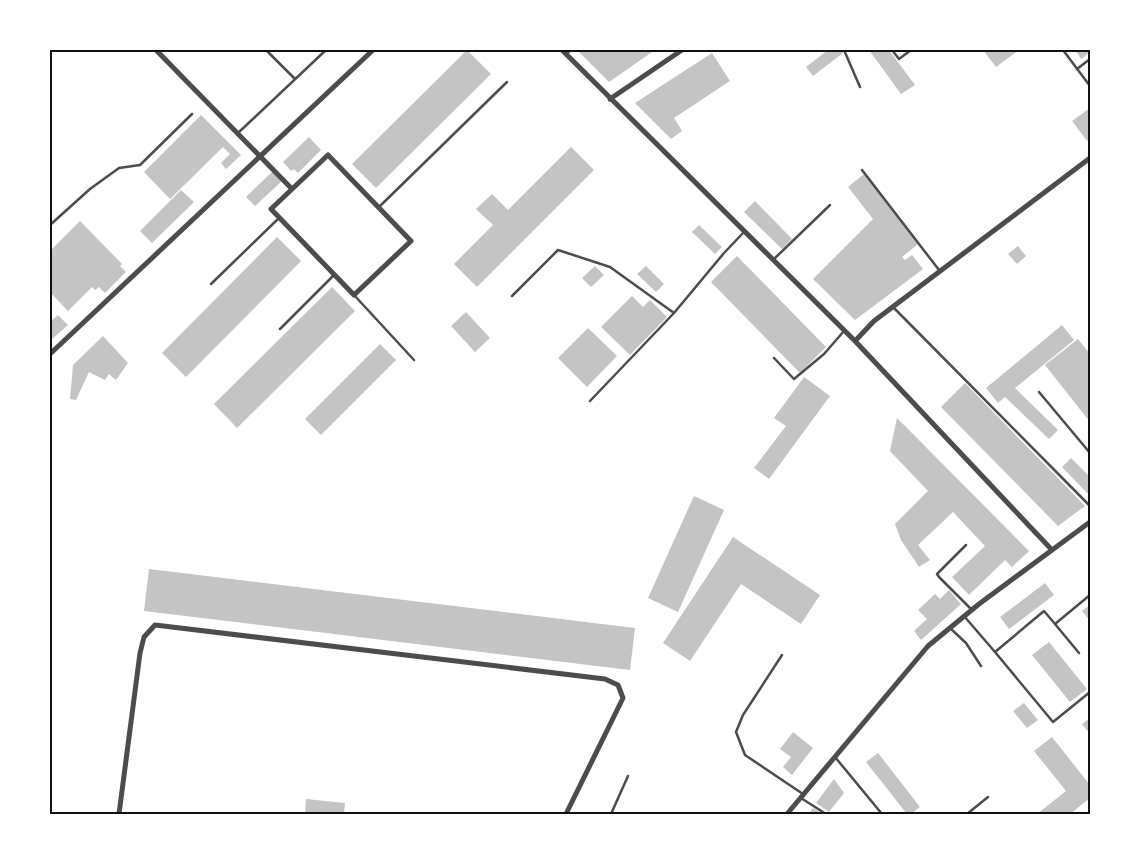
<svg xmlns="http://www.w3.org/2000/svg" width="1140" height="864" font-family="'Golos Text',sans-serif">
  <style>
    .building { fill: #c4c4c4 }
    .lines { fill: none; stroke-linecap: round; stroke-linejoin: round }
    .service { stroke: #4c4c4c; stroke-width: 2.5 }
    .minor { stroke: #4c4c4c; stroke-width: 5 }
    .neatline { fill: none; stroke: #111; stroke-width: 2 }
  </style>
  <rect width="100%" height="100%" fill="#fff"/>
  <path class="building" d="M467 50 491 74 376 188 352 164Z
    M580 50H655L609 82 578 51Z
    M828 50H841L843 53 813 76 806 67Z
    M869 50H889L915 85 901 94Z
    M983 50H1019L996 67Z
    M1075 50H1090V52L1081 59Z
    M712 53 730 81 674 118 682 131 671 139 635 103Z
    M1090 108V138L1087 141 1072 121Z
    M201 115 241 155 226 169 221 163 230 154 223 147 170 199 144 172Z
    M309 137 321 150 298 173 294 169 291 171 283 162Z
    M571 147 594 170 477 287 454 264 493 225 476 209 492 194 508 210Z
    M273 171 282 181 255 206 246 197Z
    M864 174 918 244 902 257 905 260 912 255 923 269 855 320 813 279 873 219 848 187Z
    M181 190 194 202 152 243 140 231Z
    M755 201 792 239 782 249 744 212Z
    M80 221 122 264 120 266 126 272 105 293 99 287 95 290 92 287 68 311 50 292V251Z
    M699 225 722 247 715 254 692 232Z
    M277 237 301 261 186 377 162 353Z
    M1018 246 1026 256 1017 264 1008 254Z
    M737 256 826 347 800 373 711 282Z
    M595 266 604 275 591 287 582 278Z
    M646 266 664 284 656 292 637 274Z
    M332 287 355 311 237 428 214 404Z
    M632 296 643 307 650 300 667 317 630 355 601 327Z
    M466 312 490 338 475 352 451 326Z
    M58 315 68 325 50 341V322Z
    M1062 325 1074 340 1015 388 1058 430 1049 439 1005 397 998 403 986 388Z
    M588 328 617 356 587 387 558 358Z
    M103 336 128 363 116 380 109 374 105 380 89 372 76 400 70 399 73 365Z
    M1078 339 1090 354V422L1045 365Z
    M380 344 396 360 321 435 305 419Z
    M804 377 830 396 769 479 754 468 786 426 774 418Z
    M965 383 1085 506 1058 526 941 407Z
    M897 418 1029 551 1012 567 1005 560 969 595 952 577 985 546 953 512 918 545 930 560 919 567 901 540 895 524 928 491 890 451Z
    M1071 458 1090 477V496L1062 467Z
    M694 496 724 510 678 612 648 598Z
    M733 537 820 595 801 624 741 584 690 661 663 643Z
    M149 569 635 628 630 670 144 611Z
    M1045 583 1054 595 1009 629 1000 617Z
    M949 590 961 604 921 640 914 631 927 619 918 610 935 594 940 599Z
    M1090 605V621L1082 611Z
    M1049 642 1087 689 1070 702 1032 655Z
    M1024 703 1038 720 1027 728 1013 711Z
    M1090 718V734L1082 724Z
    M793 732 813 748 792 775 783 767 791 757 780 749Z
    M1052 737 1090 785V798L1070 814H1037L1066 791 1034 751Z
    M878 753 920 807 911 814H907L866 762Z
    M834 779 844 793 829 812 816 803Z
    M306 799 345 803 344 814H305Z
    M813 808 822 814H809Z"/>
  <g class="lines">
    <path class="service" d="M266 50 295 79
      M844 50 860 87
      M892 50 899 59 911 50
      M1063 50 1090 86
      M566 54 571 50
      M1077 69 1090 59
      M238 133 326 50
      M862 170 939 270
      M379 207 507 82
      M50 225 90 189 119 168 140 165 192 114
      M774 259 830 205
      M211 284 279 218
      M354 295 414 360
      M512 296 558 250 610 267 674 313 724 253 744 232
      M893 307 1090 506
      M280 329 334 275
      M774 358 794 379 824 354 844 331
      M1039 392 1090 453
      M590 401 674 313
      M966 545 937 574 939 577 972 610
      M964 616 995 652 1044 611 1055 624 1090 595
      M1055 624 1079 653
      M951 629 966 643 981 666
      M995 652 1053 722 1090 692
      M782 655 743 715 736 732 745 755 803 794
      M835 757 882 814
      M801 798 826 814
      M611 814 628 776
      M967 814 988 797"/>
    <path class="minor" d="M156 50 292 189
      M562 50 855 341 1052 550
      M610 99 682 50
      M328 155 411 241 354 295 271 209Z
      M855 341 874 321 1090 158
      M50 354 373 50
      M119 814 140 653 144 637 155 625 605 679 618 685 623 698 566 814
      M787 814 928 646 979 604 1090 522"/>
  </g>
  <rect width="1140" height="864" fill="none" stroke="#ffffff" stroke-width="102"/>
  <rect x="51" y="51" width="1038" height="762" class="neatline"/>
</svg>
